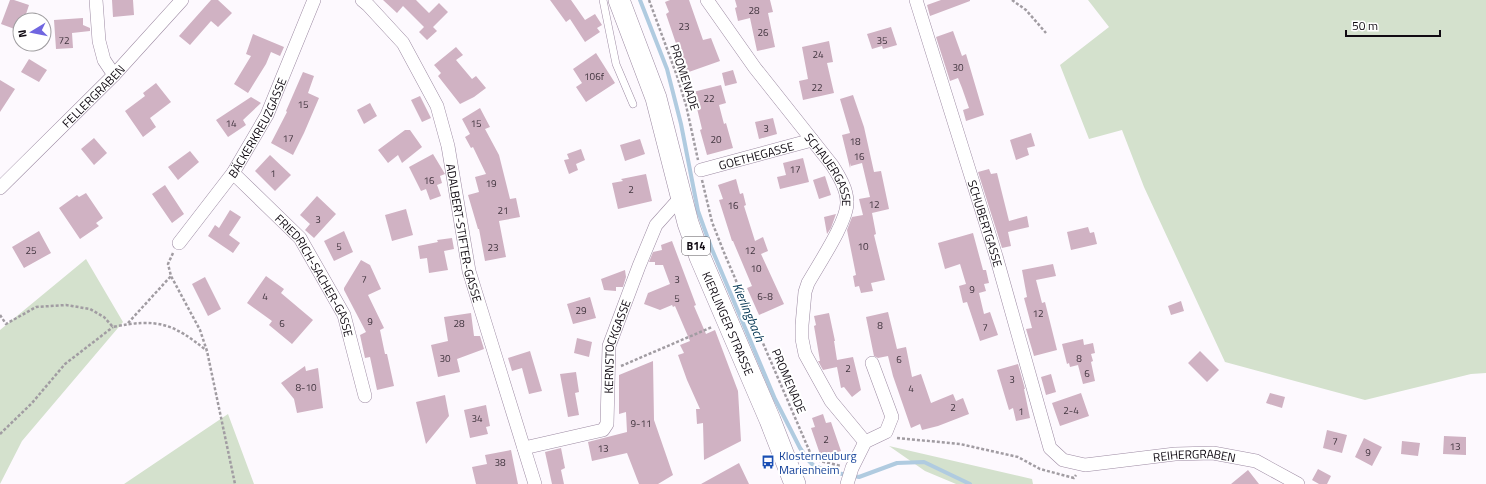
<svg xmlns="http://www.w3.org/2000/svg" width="1486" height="484" font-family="'Titillium Web',sans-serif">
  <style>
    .green { fill: #d4e1cd }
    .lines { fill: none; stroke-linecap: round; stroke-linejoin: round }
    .stream { stroke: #b0cbe0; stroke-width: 4 }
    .building { fill: #d0b2c3 }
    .lane-casing { stroke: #9d8ba3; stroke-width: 8 }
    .street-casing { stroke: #9d8ba3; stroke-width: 14 }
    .primary-casing { stroke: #9d8ba3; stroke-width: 22 }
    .path { stroke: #a19ca2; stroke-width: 2.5; stroke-dasharray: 3 2; stroke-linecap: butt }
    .lane { stroke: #fff; stroke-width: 7 }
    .street { stroke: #fff; stroke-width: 13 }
    .primary { stroke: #fff; stroke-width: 21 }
    .labels { text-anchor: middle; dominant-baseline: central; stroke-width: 4; stroke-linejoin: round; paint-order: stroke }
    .number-label { font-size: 10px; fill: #40343e }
    .shield { fill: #fff; stroke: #585459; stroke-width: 1 }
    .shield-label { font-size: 11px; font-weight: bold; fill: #100a12 }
    .street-label { font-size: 12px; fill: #100a12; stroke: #fff }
    .transit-label { font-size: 12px; fill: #164399; stroke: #fff; text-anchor: start }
    .water-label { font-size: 13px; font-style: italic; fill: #043553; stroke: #fff }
  </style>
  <rect width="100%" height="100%" fill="#fdf9fe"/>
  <path class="green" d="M1088 0H1486V373L1471 374 1365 400 1225 362 1144 187 1122 130 1089 139 1060 65 1109 27Z
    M86 259 123 322 22 441 0 484V330Z
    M228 414 254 484H124Z
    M889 446 1032 479 1033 484H956L925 471Z"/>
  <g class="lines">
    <path class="stream" d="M640 0 667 69 681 124 698 211 711 247 775 399 800 448 809 461 814 466 831 472 859 477 897 463 924 462 970 484"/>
  </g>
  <path class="building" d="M10 0H14L29 5 24 20H20V31L1 24Z
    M112 0H133L134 15 113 17Z
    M211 0H218L232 13 218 27 211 21 190 45 179 36Z
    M383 0H416L429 13 439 3 448 12 433 27 437 31 427 40 419 32 424 27 403 6 397 13Z
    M550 0H571L585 20 595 14 602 25 597 28 600 32 585 42 570 19 566 22Z
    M670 0H689L703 40 711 38 720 61 686 73 666 14 669 12 665 2Z
    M735 0H770L773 12 768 13 775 47 757 51 750 18 738 21 735 8 737 7Z
    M941 0H970V1L930 16 927 5Z
    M83 18V25L90 28V31L72 33 73 48 56 49 54 20Z
    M891 27 897 45 883 49 882 46 872 49 867 34Z
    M953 31 962 56 966 54 984 115 966 121 963 110 969 108 962 88 958 78 950 81 936 37Z
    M253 34 284 47 280 56 271 52 266 64 248 93 234 84 251 56 246 54Z
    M829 41 833 62 827 63 834 93 803 100 799 81 808 79 802 47Z
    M456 47 463 55 456 60 472 79 476 76 486 88 474 97 460 104 438 76 441 73 434 65Z
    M596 53 615 83 586 102 576 87 582 83 573 69Z
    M29 59 47 70 39 82 21 72Z
    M733 70 737 83 725 86 722 73Z
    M303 72 314 76 308 93 319 98 304 133 293 155 271 143 287 112 286 111Z
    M0 80 15 89 0 112Z
    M156 83 171 102 150 118 156 127 143 137 125 111 145 96 143 93Z
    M721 85 726 103 719 105 724 124 726 123 733 148 707 155 700 130 702 129 693 92Z
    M853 95 864 127 874 172 881 171 889 209 872 213 876 234 874 235 885 280 871 283 873 291 861 293 859 286 855 287 853 276 856 275 847 230 852 217 863 215 859 199 870 197 862 163 851 166V163L850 168 842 135 850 133 840 99Z
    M420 96 431 118 422 122 411 100Z
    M251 97 261 103 243 120 246 125 228 137 216 120Z
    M370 103 377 116 364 124 357 110Z
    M480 108 490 127 485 129 499 155 510 199 516 198 520 217 499 221 506 257 485 261 479 229H478L468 195 479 192 475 177 486 174 473 147 471 148 465 137 470 134 462 119Z
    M773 118 777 134 759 139 755 122Z
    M405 130H410L422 147 402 163 398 155 388 163 378 150Z
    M1031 133 1035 146 1027 148 1029 155 1016 160 1010 140Z
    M94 138 107 153 94 165 81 149Z
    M640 139 645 154 625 161 620 145Z
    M581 149 585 160 576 164 578 170 569 174 564 160 569 159 567 154Z
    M190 151 199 162 178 180 168 167Z
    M433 154 445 174 440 176 442 183 437 185 441 196 430 200 426 189 421 191 409 167Z
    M270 155 291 175 275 191 255 171Z
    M803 158 809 182 780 189 777 177 786 175 783 163Z
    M989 169 991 174 997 173 1009 221 1027 216 1029 227 1008 232 1011 246 1002 248 978 172Z
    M646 174 652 201 618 209 612 183 623 181 621 179Z
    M825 176 831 195 819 199 813 180Z
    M736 179 740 194 743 193 746 205 744 206 755 241 763 237 768 251 761 254 784 304 759 315 747 288 752 286 733 241H732L719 200 723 199 718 185Z
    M165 185 184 214 172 223 152 194Z
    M86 193 103 218 96 223 99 226 80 239 59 208 77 195 79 197Z
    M317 196 336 214 314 238 305 230 310 224 300 215Z
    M406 209 413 235 392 241 385 215Z
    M230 210 241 217 229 235 240 243 233 253 208 236 215 225 219 228Z
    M836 214 831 228 827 234 824 217Z
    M1088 227 1090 233 1094 232 1097 244 1071 250 1067 232Z
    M39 231 51 253 24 268 12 247Z
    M344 231 353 252 334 261 324 241Z
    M973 233 983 270H986L989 283 984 284 986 291 979 293 984 314 990 312 998 335 980 341 967 302 963 303 959 286 966 284 960 264 945 269 938 243Z
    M452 238 454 249 444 251 448 270 429 273 427 258 420 259 418 246 438 242 437 240Z
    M672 241 696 305 694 306 706 334 715 330 738 391 741 441 704 460 703 423 697 424 696 409H700L687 380 678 355 684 353 680 345 690 341 675 306 673 307 672 305 660 310 644 304 648 293 670 284 663 265H655V262H649L653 252 662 250 661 245Z
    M361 260 370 265 381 289 368 295 384 328 380 330 385 354H387L394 386 377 390 370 357 365 358 360 335 366 332 344 290V288Z
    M1053 264 1056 276 1036 280 1042 303 1045 302 1057 350 1034 356 1026 329 1032 328 1024 298 1027 297 1022 270Z
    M625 270 626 277 623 287H616V291L604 290 601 279Z
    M266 276 284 289 281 293 313 320 292 344 269 325 272 321 247 303Z
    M205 277 221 309 208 316 192 284Z
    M590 297 596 318 573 324 567 304Z
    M1181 301 1184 311 1171 315 1168 306Z
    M888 312 897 349 906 347 912 377 921 374 931 403 953 394 956 401 963 398 969 414 938 426 922 430 920 424 911 428 893 376 888 356 878 358 874 356 866 317Z
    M471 313 474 336H480L484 349 457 359 460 372 438 377 431 345 448 341 444 317Z
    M829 313 835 341H834L837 360 853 357 861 390 852 397 844 387 841 388 837 367 823 370 818 361H820L814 326 816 325 814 316Z
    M577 338 592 342 589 357 574 353Z
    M1083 339 1084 345 1093 343 1095 353 1091 354 1093 361 1091 362 1095 381 1083 384 1078 365 1070 367 1069 363 1067 364 1062 344Z
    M530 351 542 391 529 394 522 368 512 371 508 358Z
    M1200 351 1219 370 1207 382 1188 363Z
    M653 361 654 420 673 475 658 484H639L627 453 592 461 588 442 627 432 626 412 619 414V375Z
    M1018 364 1025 389H1024L1030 418 1016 421 1013 408 1009 410 997 370Z
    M305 366 306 371 318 368 323 408 297 413 294 399 281 383Z
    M576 372 579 392 575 393 579 415 568 417 560 374Z
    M1051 374 1056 392 1046 395 1041 377Z
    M1081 393 1089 416 1060 426 1052 403Z
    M1270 393 1285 397 1282 408 1266 403Z
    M445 395 449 416 426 444 416 402Z
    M486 405 490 426 486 427 488 434 470 438 464 410Z
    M823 414 826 423 831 422 841 451 821 457 811 428 815 427 812 418Z
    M1327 430 1347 435 1342 453 1323 448Z
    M1444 436 1466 437V455L1443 454Z
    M1364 438 1382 447 1372 466 1355 457Z
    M1402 441 1420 443 1418 456 1401 454Z
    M561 448 565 468 561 470 564 484H552L545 452Z
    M511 450 518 484H476L472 467 487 464 485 455Z
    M739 463 749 484H701Z
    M1318 469 1331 476 1327 484H1319L1312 480Z
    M1248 470 1259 484H1231Z"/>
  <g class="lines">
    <g class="lane-casing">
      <path id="lane" d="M603 0 616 64 633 104"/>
    </g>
    <g class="street-casing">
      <g id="street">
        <path d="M96 0 99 41 104 60 114 75"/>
        <path id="s1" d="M362 0 368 5 403 43 437 106 448 146 469 271 535 484"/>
        <path id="s2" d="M707 0 755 68 832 165C839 176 847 189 847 202 848 221 818 265 808 283L805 292 802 325V339L805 354 831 401 865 442 852 468 847 484"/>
        <path id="s3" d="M916 0 996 256 1050 448 1063 460 1085 465 1175 454 1213 453 1256 461 1298 484"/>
        <path id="s4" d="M701 170 812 140"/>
        <path id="s5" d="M233 173 300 238 344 315 365 396"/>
        <path id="s6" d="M0 188 114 75 182 0"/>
        <path id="s7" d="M179 243 233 173 267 115 314 0"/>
        <path d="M865 442 886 432 892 417 872 363"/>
        <path id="s8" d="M524 448 603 430 607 424 609 346 639 266 656 225 681 197"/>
      </g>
    </g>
    <g class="primary-casing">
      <g id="primary">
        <path id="s9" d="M619 0 656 98 688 223 700 257 770 420 795 484"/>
      </g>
    </g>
    <path class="path" d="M649 0 677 76 686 105 698 160
      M1012 0 1026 10 1046 33
      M702 180 712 222 725 255 812 457 816 460 841 466
      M173 253 168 264 171 276 200 330 207 351 235 484
      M0 315 6 324 36 307 66 305 90 309 104 317 113 327C157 318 173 323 207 351
      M128 323 171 276
      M621 366 712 327
      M0 434 32 403 65 364 113 327
      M897 438 960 444 1018 457 1040 469 1074 478 1076 475"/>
    <use href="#lane" class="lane"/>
    <use href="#street" class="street"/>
    <use href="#primary" class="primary"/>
  </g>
  <defs>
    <g id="bus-bare" transform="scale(1.08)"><path d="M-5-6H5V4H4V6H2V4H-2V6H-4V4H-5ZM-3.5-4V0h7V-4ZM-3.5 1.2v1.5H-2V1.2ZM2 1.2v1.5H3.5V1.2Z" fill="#1a4fb4" stroke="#fff" stroke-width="2.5" paint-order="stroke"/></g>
  </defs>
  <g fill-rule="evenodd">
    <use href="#bus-bare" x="768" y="462"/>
  </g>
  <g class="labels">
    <g class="number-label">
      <text x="754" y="10">28</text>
      <text x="684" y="26">23</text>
      <text x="763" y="32">26</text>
      <text x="64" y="40">72</text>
      <text x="882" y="40">35</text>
      <text x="818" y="54">24</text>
      <text x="958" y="67">30</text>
      <text x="594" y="76">106f</text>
      <text x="817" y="87">22</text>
      <text x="709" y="98">22</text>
      <text x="303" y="104">15</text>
      <text x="231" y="123">14</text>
      <text x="476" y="123">15</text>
      <text x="766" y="128">3</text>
      <text x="288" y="138">17</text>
      <text x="716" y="139">20</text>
      <text x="855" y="141">18</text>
      <text x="859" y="156">16</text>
      <text x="795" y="169">17</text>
      <text x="273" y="173">1</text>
      <text x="429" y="180">16</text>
      <text x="491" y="183">19</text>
      <text x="631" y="189">2</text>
      <text x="874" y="204">12</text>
      <text x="733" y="205">16</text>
      <text x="503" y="210">21</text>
      <text x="318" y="219">3</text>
      <text x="339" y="246">5</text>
      <text x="863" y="246">10</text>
      <text x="493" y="247">23</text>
      <text x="31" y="250">25</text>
      <text x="750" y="250">12</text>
      <text x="756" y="268">10</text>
      <text x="364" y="279">7</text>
      <text x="677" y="279">3</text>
      <text x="972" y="289">9</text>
      <text x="265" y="296">4</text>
      <text x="765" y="296">6-8</text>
      <text x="677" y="298">5</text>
      <text x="581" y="310">29</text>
      <text x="1038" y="313">12</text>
      <text x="370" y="321">9</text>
      <text x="282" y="323">6</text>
      <text x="459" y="323">28</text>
      <text x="880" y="325">8</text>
      <text x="985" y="327">7</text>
      <text x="445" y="358">30</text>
      <text x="1079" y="358">8</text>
      <text x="899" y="359">6</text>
      <text x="848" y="368">2</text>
      <text x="1087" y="373">6</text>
      <text x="1012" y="379">3</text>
      <text x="306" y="387">8-10</text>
      <text x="911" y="388">4</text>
      <text x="953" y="407">2</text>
      <text x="1071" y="410">2-4</text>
      <text x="1021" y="411">1</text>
      <text x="477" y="418">34</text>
      <text x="641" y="423">9-11</text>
      <text x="826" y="439">2</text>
      <text x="1335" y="441">7</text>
      <text x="1455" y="446">13</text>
      <text x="603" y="448">13</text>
      <text x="1368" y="452">9</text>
      <text x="500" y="462">38</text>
    </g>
    <rect class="shield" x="682" y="237" width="28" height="18" rx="3"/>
    <g class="shield-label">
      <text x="696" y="246">B14</text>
    </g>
    <g class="street-label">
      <text transform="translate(685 77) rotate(72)">PROMENADE</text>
      <text stroke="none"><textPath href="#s6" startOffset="131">FELLERGRABEN</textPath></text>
      <text stroke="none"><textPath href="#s7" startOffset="140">BÄCKERKREUZGASSE</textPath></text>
      <text stroke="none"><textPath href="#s4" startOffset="57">GOETHEGASSE</textPath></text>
      <text stroke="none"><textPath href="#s2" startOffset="210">SCHAUERGASSE</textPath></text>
      <text stroke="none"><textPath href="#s3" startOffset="234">SCHUBERTGASSE</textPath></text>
      <text stroke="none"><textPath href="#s1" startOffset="261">ADALBERT-STIFTER-GASSE</textPath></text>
      <text stroke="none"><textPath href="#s5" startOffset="133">FRIEDRICH-SACHER-GASSE</textPath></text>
      <text stroke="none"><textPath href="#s9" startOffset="342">KIERLINGER STRASSE</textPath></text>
      <text stroke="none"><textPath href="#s8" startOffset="167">KERNSTOCKGASSE</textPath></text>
      <text transform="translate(789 381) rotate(67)">PROMENADE</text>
      <text stroke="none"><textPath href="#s3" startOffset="618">REIHERGRABEN</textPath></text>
    </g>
    <g class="transit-label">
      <text x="779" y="455">Klosterneuburg<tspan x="779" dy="14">Marienheim</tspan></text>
    </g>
    <g class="water-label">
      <text transform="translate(749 312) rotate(67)">Kierlingbach</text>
    </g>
  </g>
  <g transform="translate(32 32) rotate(260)"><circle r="19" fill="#ffffff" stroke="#9f9da0"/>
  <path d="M0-3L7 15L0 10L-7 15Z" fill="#7066e0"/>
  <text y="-6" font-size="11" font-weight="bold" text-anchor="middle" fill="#100a12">N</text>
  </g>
  <path d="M1346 30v6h94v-6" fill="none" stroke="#100a12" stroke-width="2"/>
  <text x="1352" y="30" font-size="12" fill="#100a12" stroke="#ffffff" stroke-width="3" paint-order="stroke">50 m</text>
</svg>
